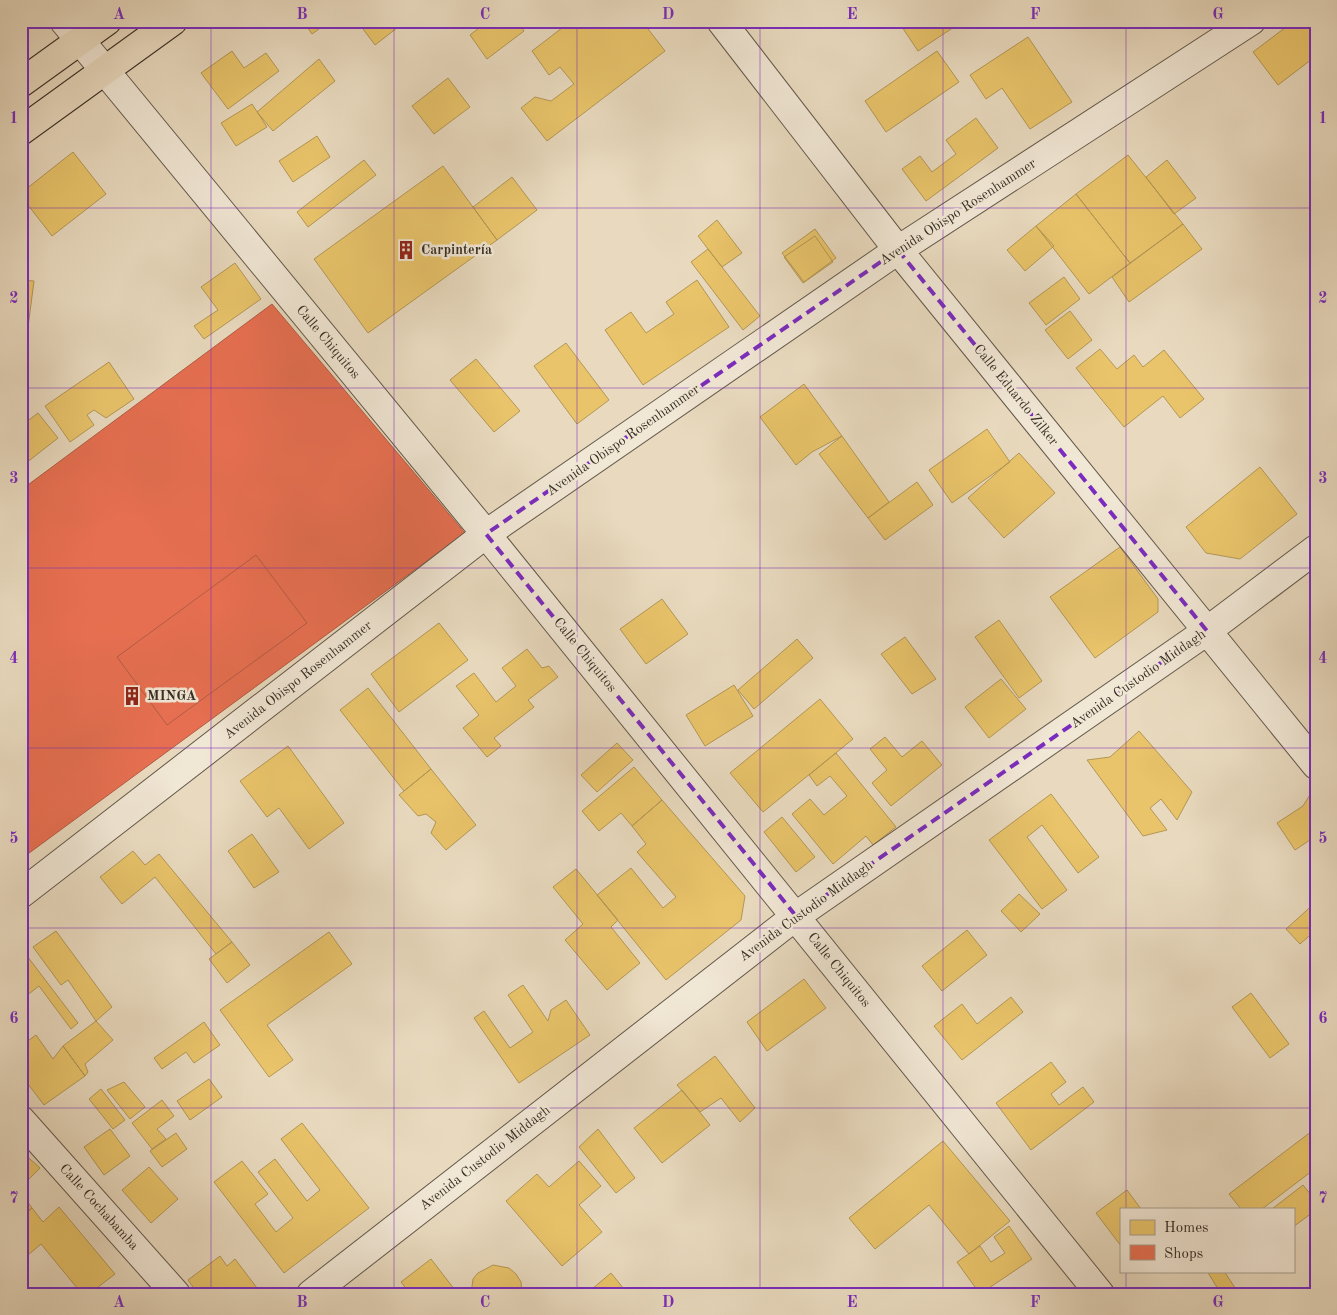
<svg xmlns="http://www.w3.org/2000/svg" width="1337" height="1315" font-family="'Old Standard TT',serif">
  <style>
    .homes { fill: #e9c46a; stroke: #b39755 }
    .shops { fill: #e76f51; stroke: #b25c44 }
    .lines { fill: none; stroke-linecap: round; stroke-linejoin: round }
    .minor-casing { stroke: #63594b; stroke-width: 30 }
    .major-casing { stroke: #362e24; stroke-width: 30 }
    .minor { stroke: #f1e7d5; stroke-width: 28 }
    .major { stroke: #e9dabf; stroke-width: 28 }
    .marked { fill: none; stroke: #7b2cbf; stroke-width: 4; stroke-dasharray: 10 6; stroke-linejoin: round }
    .grid { fill: none; stroke: #7b2cbf; stroke-width: 1; stroke-opacity: 0.55 }
    .labels { text-anchor: middle; dominant-baseline: central; stroke-width: 5; stroke-linejoin: round; paint-order: stroke }
    .street-label { font-size: 14px; fill: #362e24; stroke: #f1e7d5 }
    .poi-label { font-size: 14px; font-weight: bold; fill: #362e24; stroke: #f1e7d5; text-anchor: start }
    .neatline { fill: none; stroke: #7b2cbf; stroke-width: 2 }
    .grid-label { font-size: 16px; text-anchor: middle; font-weight: bold; fill: #7b2cbf }
  </style>
  <rect width="100%" height="100%" fill="#e9dabf"/>
  <filter id="stains"><feTurbulence type="fractalNoise" baseFrequency=".004" numOctaves="4"/><feColorMatrix values="0 0 0 0 .2 0 0 0 0 .09 0 0 0 0 .02 0 0 0 .5 -.17"/></filter>
  <radialGradient id="worn" r=".72"><stop offset=".6" stop-color="#630" stop-opacity="0"/><stop offset="1" stop-color="#630" stop-opacity=".3"/></radialGradient>
  <path class="homes" d="M303 21H330L312 34Z
    M357 21H406L375 45Z
    M488 21H517L524 31 487 59 470 35Z
    M571 21H642L665 51 547 141 521 108 535 97 551 101 574 84 560 67 549 75 532 51Z
    M814 21H831L820 29Z
    M898 21H963L918 51Z
    M1294 21H1316V56L1278 85 1253 52Z
    M1028 37 1072 102 1030 129 1002 88 986 99 970 75Z
    M232 51 244 68 266 53 279 71 228 109 201 73Z
    M937 51 959 82 886 132 865 101Z
    M319 59 335 81 273 131 257 112Z
    M448 78 470 107 434 134 412 106Z
    M252 104 267 127 236 146 221 123Z
    M976 118 998 148 926 201 902 169 920 156 932 172 956 154 946 140Z
    M317 136 330 157 293 182 279 161Z
    M73 152 106 194 52 236 21 196V193Z
    M1128 155 1183 224 1130 263 1076 194Z
    M364 160 376 175 308 227 297 212Z
    M1167 160 1196 198 1174 214 1146 177Z
    M443 166 497 240 368 333 314 259Z
    M512 177 537 210 497 240 473 207Z
    M1076 194 1130 263 1089 294 1036 226Z
    M717 220 742 253 722 267 698 236Z
    M1183 224 1202 249 1129 302 1112 277Z
    M1036 226 1054 246 1025 271 1007 250Z
    M815 229 836 258 804 282 782 253Z
    M815 236 833 262 803 283 784 257Z
    M708 249 760 316 743 330 691 262Z
    M235 263 261 299 204 339 194 326 218 310 201 287Z
    M1064 277 1080 299 1046 325 1029 303Z
    M21 280 34 281 21 381Z
    M697 280 729 327 643 385 605 330 631 312 646 333 674 314 666 302Z
    M1070 311 1092 340 1068 359 1045 330Z
    M566 343 609 400 577 424 534 366Z
    M1100 349 1117 369 1134 355 1143 367 1164 350 1204 399 1180 418 1163 396 1124 427 1076 368Z
    M476 359 520 411 494 432 450 380Z
    M109 362 134 399 106 418 94 410 87 415 94 425 70 442 45 406Z
    M804 384 842 436 812 452 796 465 760 417Z
    M229 388 284 453 118 593 62 527Z
    M38 413 58 438 21 467V426Z
    M987 429 1010 462 952 503 929 470Z
    M842 436 889 502 868 518 819 454Z
    M1019 453 1055 493 1004 538 968 498Z
    M1260 467 1297 514 1240 559 1206 553 1186 527Z
    M917 482 933 505 885 540 868 518Z
    M1120 547 1158 599V612L1095 658 1050 597Z
    M1316 598V608L1311 602Z
    M662 599 688 634 646 664 620 629Z
    M999 620 1042 681 1019 698 975 637Z
    M439 623 468 660 399 712 371 674Z
    M905 637 936 679 912 694 881 654Z
    M797 639 813 658 754 709 738 690Z
    M21 648 50 687 21 709Z
    M527 649 542 668 549 666 558 677 528 700 534 707 494 738 501 746 487 757 463 728 479 715 456 686 474 673 496 702 516 686 502 668Z
    M1001 679 1026 709 989 738 965 707Z
    M734 685 753 716 705 746 686 715Z
    M368 688 431 769 404 791 340 710Z
    M820 699 853 739 763 812 730 773Z
    M70 710 108 761 21 825V746Z
    M1139 731 1192 792 1177 820 1161 799 1150 808 1167 830 1143 836 1087 760 1110 757Z
    M885 737 902 757 922 741 942 765 891 806 872 783 887 770 870 749Z
    M617 743 633 760 597 792 581 775Z
    M288 746 344 823 309 849 279 808 267 817 240 781Z
    M836 753 896 827 873 845 866 836 833 864 792 814 810 799 824 815 847 796 830 776 817 786 809 775Z
    M634 767 662 800 632 826 621 813 599 831 582 811Z
    M431 769 476 825 446 850 431 833 436 822 426 814 418 816 399 795Z
    M1311 793 1316 799V836L1295 850 1277 823 1303 806Z
    M1051 794 1099 857 1078 873 1042 825 1027 837 1067 890 1042 909 989 840Z
    M662 800 745 896 741 920 666 980 597 895 631 868 663 908 676 897 637 852 646 844 632 826Z
    M782 817 815 857 796 872 764 832Z
    M252 834 279 872 254 888 228 851Z
    M133 851 145 865 159 854 232 942 216 954 155 877 122 904 100 877Z
    M576 869 618 920 611 927 640 963 607 990 565 940 583 924 553 887Z
    M1019 894 1040 914 1021 932 1001 911Z
    M1316 902V930L1300 944 1286 929Z
    M967 930 987 955 942 991 922 966Z
    M56 931 112 1007 96 1021 68 980 61 985 33 947Z
    M329 932 352 964 267 1025 293 1060 269 1077 220 1010Z
    M232 942 250 965 227 983 209 959Z
    M21 948 78 1023 71 1029 39 986 21 1000Z
    M804 979 826 1008 767 1051 747 1022Z
    M523 985 548 1021 551 1010 566 1000 590 1035 519 1083 474 1018 484 1011 510 1048 533 1032 508 995Z
    M1251 993 1289 1044 1270 1058 1232 1007Z
    M1011 997 1023 1012 962 1060 934 1026 962 1004 977 1024Z
    M96 1021 113 1040 85 1064 88 1072 85 1076 63 1046Z
    M204 1022 220 1045 194 1063 186 1052 162 1069 154 1058Z
    M36 1035 53 1059 63 1046 85 1076 44 1105 21 1075V1046Z
    M715 1056 755 1108 740 1122 721 1098 700 1112 677 1085Z
    M1051 1062 1066 1082 1051 1094 1059 1105 1083 1087 1094 1102 1031 1150 996 1103Z
    M209 1079 222 1097 190 1120 177 1101Z
    M124 1082 145 1107 130 1119 107 1090Z
    M101 1089 125 1120 113 1129 89 1099Z
    M682 1090 710 1125 662 1163 634 1128Z
    M162 1100 174 1116 157 1129 166 1139 152 1149 132 1123Z
    M302 1123 369 1208 284 1273 214 1182 242 1161 268 1194 255 1204 276 1232 293 1218 258 1172 275 1159 307 1201 320 1190 281 1139Z
    M1316 1128V1168L1262 1209H1241L1229 1194Z
    M110 1129 130 1156 104 1175 84 1147Z
    M598 1129 635 1178 616 1193 579 1147Z
    M176 1133 187 1149 162 1167 150 1151Z
    M943 1141 1010 1221 969 1254 929 1205 875 1249 849 1218Z
    M21 1151 40 1168 21 1187Z
    M579 1161 601 1186 579 1205 602 1232 562 1266 506 1201 537 1174 549 1187Z
    M149 1167 178 1199 151 1223 122 1190Z
    M1303 1185 1316 1201V1210L1293 1227V1209H1272Z
    M1127 1190 1141 1209H1121V1246L1096 1213Z
    M25 1198 32 1208 21 1217V1202Z
    M59 1207 115 1274 89 1294H82L41 1244 21 1261V1217L32 1208 43 1222Z
    M1009 1226 1032 1259 980 1294 957 1262 980 1246 991 1262 1005 1253 994 1237Z
    M220 1256 227 1266 235 1259 257 1288 250 1294H198L188 1280Z
    M431 1259 458 1294H410L401 1282Z
    M493 1265 509 1268 516 1274 521 1282 522 1294H471L473 1279 478 1273Z
    M1207 1271H1224L1239 1294H1221Z
    M611 1273 628 1294H586Z"/>
  <path class="shops" d="M272 304 465 533 21 859V490Z
    M256 555 307 623 167 725 117 657Z"/>
  <g class="lines">
    <g class="minor-casing">
      <path id="minor" d="M64 21 486 534 1100 1294
        M721 21 898 250 1316 765
        M21 894 486 534 898 250 1251 21
        M21 1120 176 1294
        M311 1294 796 916 1207 631 1316 549"/>
    </g>
    <g class="major-casing">
      <path id="major" d="M21 83 107 21
        M21 131 173 21"/>
    </g>
    <use href="#minor" class="minor"/>
    <use href="#major" class="major"/>
  </g>
  <path class="marked" d="M898 250 1207 631 796 916 486 534Z"/>
  <path class="grid" d="M211 21V1294M394 21V1294M577 21V1294M760 21V1294M943 21V1294M1126 21V1209M21 208H1316M21 388H1316M21 568H1316M21 748H1316M21 928H1316M21 1108H1316M1126 1271V1294"/>
  <defs>
    <g id="building-bare" transform="scale(1.5)"><path d="M-4-6H4V6H1V3H-1V6H-4ZM-2.5-4.3h1.7v1.8h-1.7ZM.8-4.3h1.7v1.8H.8ZM-2.5-1h1.7V.8h-1.7ZM.8-1h1.7V.8H.8Z" fill="#8f2418" stroke="#f1e7d5" stroke-width="2.5" paint-order="stroke"/></g>
  </defs>
  <g fill-rule="evenodd">
    <use href="#building-bare" x="406" y="250"/>
    <use href="#building-bare" x="132" y="696"/>
  </g>
  <g class="labels">
    <g class="street-label">
      <text transform="translate(958 212) rotate(-33)">Avenida Obispo Rosenhammer</text>
      <text transform="translate(328 342) rotate(50)">Calle Chiquitos</text>
      <text transform="translate(1016 395) rotate(51)">Calle Eduardo Zilker</text>
      <text transform="translate(623 440) rotate(-35)">Avenida Obispo Rosenhammer</text>
      <text transform="translate(585 655) rotate(51)">Calle Chiquitos</text>
      <text transform="translate(1138 679) rotate(-35)">Avenida Custodio Middagh</text>
      <text transform="translate(298 680) rotate(-38)">Avenida Obispo Rosenhammer</text>
      <text transform="translate(806 911) rotate(-36)">Avenida Custodio Middagh</text>
      <text transform="translate(839 970) rotate(51)">Calle Chiquitos</text>
      <text transform="translate(485 1158) rotate(-38)">Avenida Custodio Middagh</text>
      <text transform="translate(99 1207) rotate(48)">Calle Cochabamba</text>
    </g>
    <g class="poi-label">
      <text x="421" y="250">Carpintería</text>
      <text x="147" y="696">MINGA</text>
    </g>
  </g>
  <rect width="1337" height="1315" fill="none" stroke="#e9dabf" stroke-width="55"/>
  <rect x="1120" y="1208" width="175" height="65" fill="#f1e7d5" stroke="#a69d8e"/>
  <rect x="1130" y="1220" width="25" height="15" fill="#e9c46a" stroke="#a69d8e"/>
  <text x="1164" y="1232" font-size="15" fill="#362e24">Homes</text>
  <rect x="1130" y="1245" width="25" height="15" fill="#e76f51" stroke="#a69d8e"/>
  <text x="1164" y="1258" font-size="15" fill="#362e24">Shops</text>
  <rect x="28" y="28" width="1282" height="1260" class="neatline"/>
  <g class="grid-label">
    <text x="119" y="19">A</text>
    <text x="302" y="19">B</text>
    <text x="485" y="19">C</text>
    <text x="668" y="19">D</text>
    <text x="852" y="19">E</text>
    <text x="1035" y="19">F</text>
    <text x="1218" y="19">G</text>
    <text x="14" y="123">1</text>
    <text x="1323" y="123">1</text>
    <text x="14" y="303">2</text>
    <text x="1323" y="303">2</text>
    <text x="14" y="483">3</text>
    <text x="1323" y="483">3</text>
    <text x="14" y="663">4</text>
    <text x="1323" y="663">4</text>
    <text x="14" y="843">5</text>
    <text x="1323" y="843">5</text>
    <text x="14" y="1023">6</text>
    <text x="1323" y="1023">6</text>
    <text x="14" y="1203">7</text>
    <text x="1323" y="1203">7</text>
    <text x="119" y="1307">A</text>
    <text x="302" y="1307">B</text>
    <text x="485" y="1307">C</text>
    <text x="668" y="1307">D</text>
    <text x="852" y="1307">E</text>
    <text x="1035" y="1307">F</text>
    <text x="1218" y="1307">G</text>
  </g>
  <rect width="100%" height="100%" filter="url(#stains)"/>
  <rect width="100%" height="100%" fill="url(#worn)"/>
</svg>
